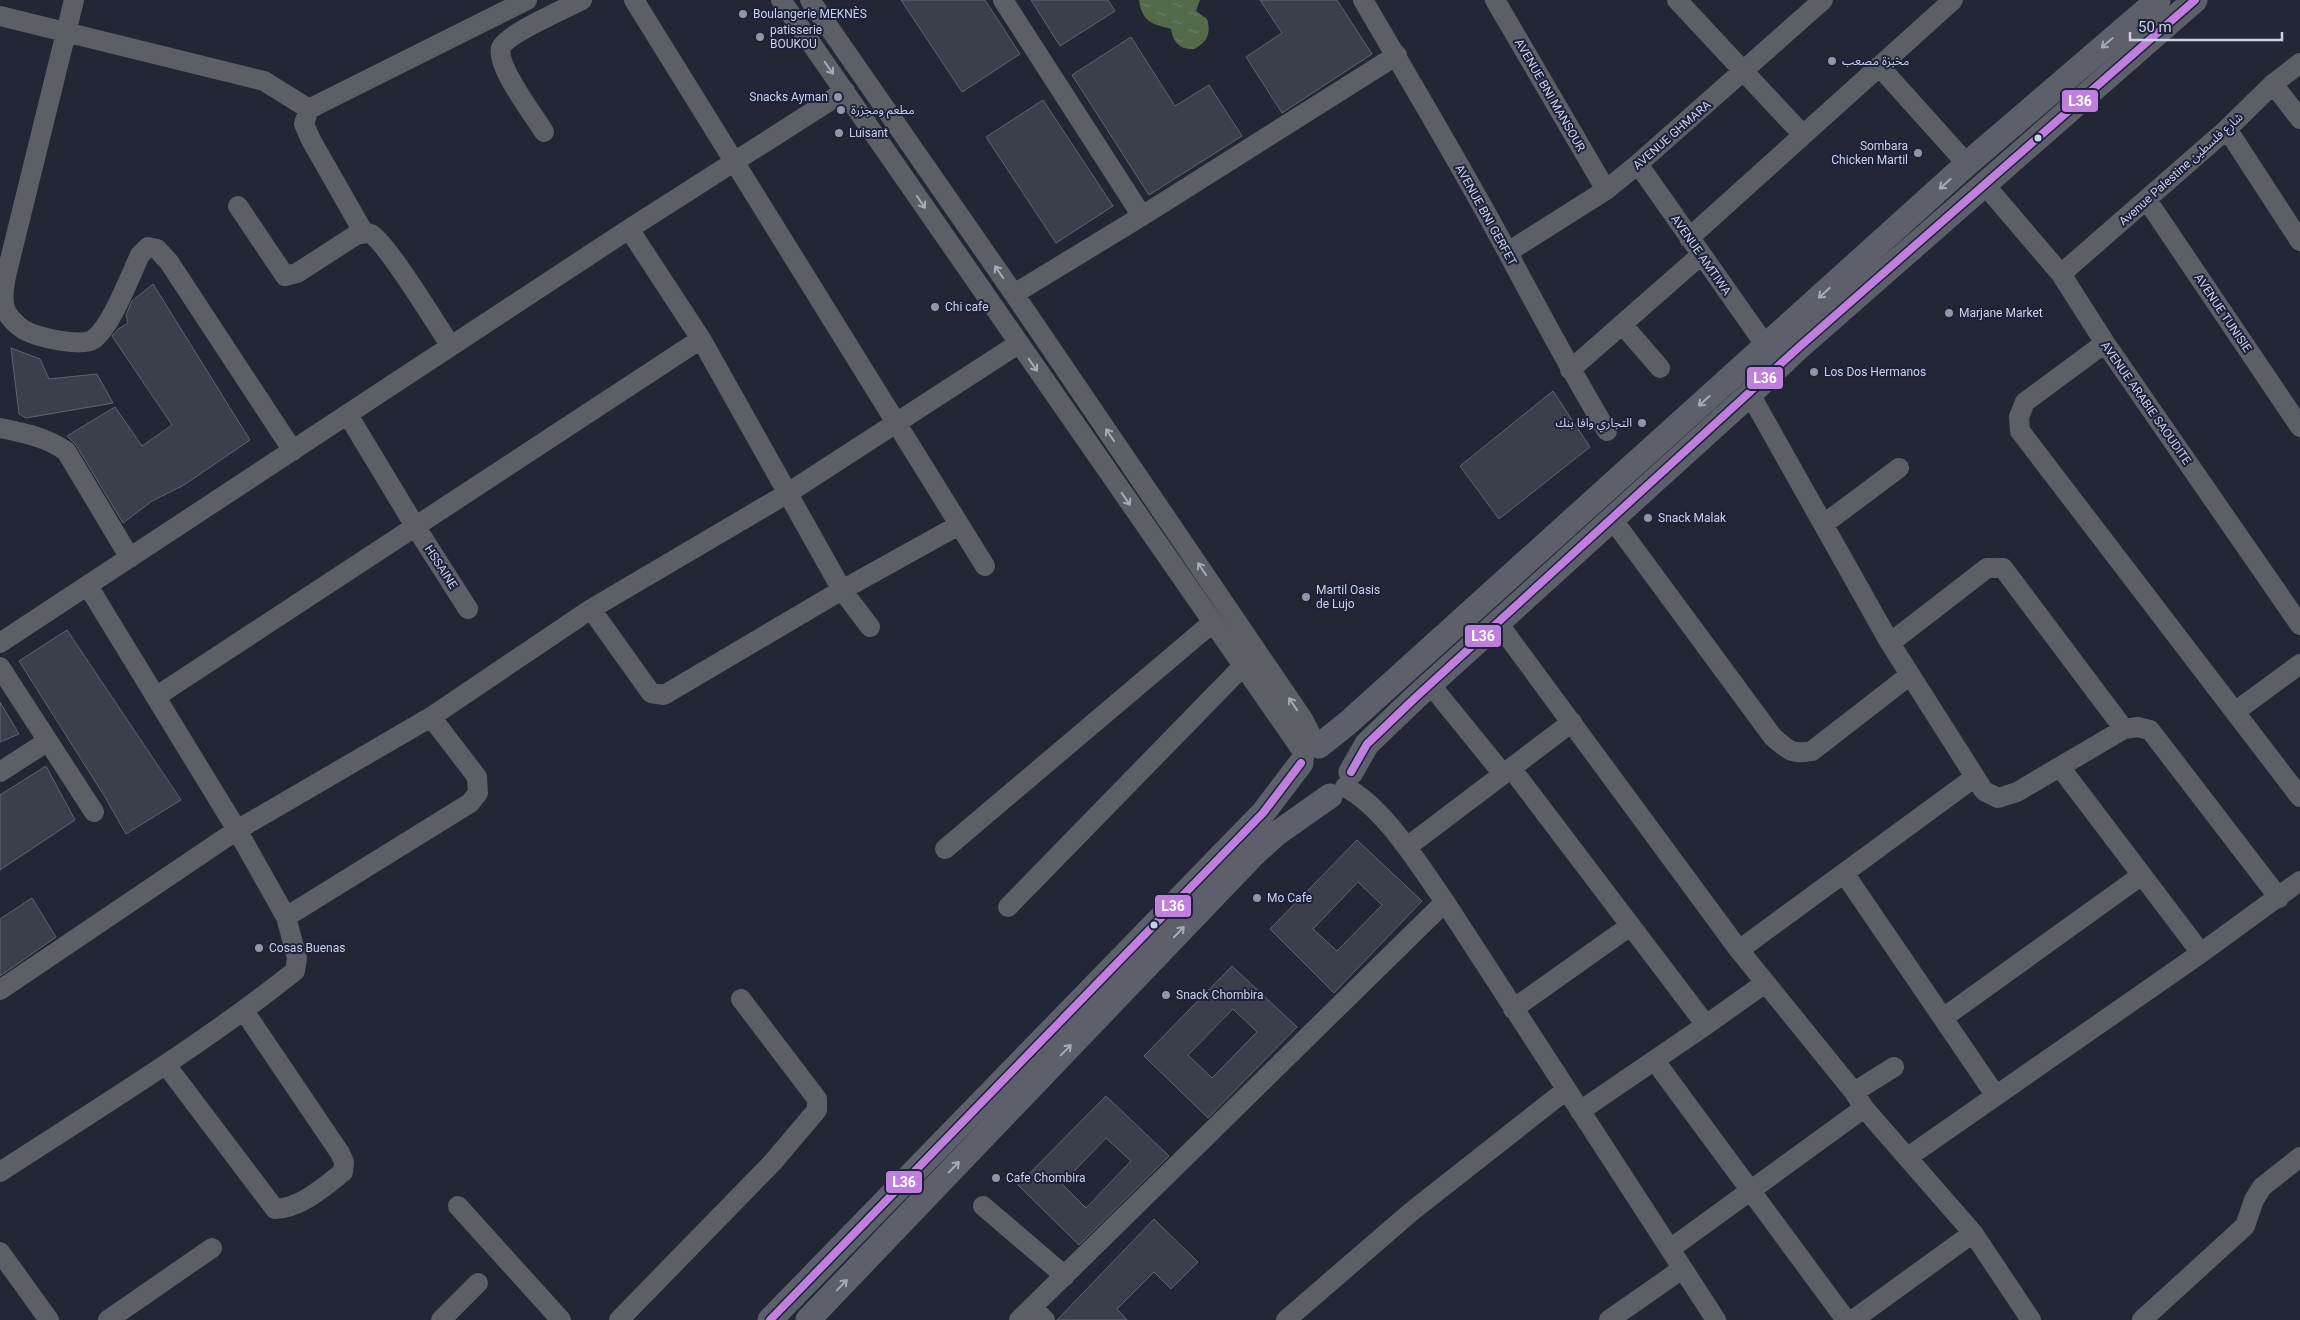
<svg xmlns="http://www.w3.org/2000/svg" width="2300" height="1320" font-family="Roboto,'Noto Sans Arabic',sans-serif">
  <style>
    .water { fill: url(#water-ripples) }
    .building { fill: #3b3f4c; stroke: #60636f; fill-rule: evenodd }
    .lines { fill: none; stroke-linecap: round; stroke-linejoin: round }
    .minor { stroke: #5c5f66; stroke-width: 20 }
    .major { stroke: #5d606b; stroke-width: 25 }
    .bus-1-casing { stroke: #1c223c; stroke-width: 11 }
    .bus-1 { stroke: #c07fdc; stroke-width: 8 }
    .oneway { stroke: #a5aab9 }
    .oneway2 { stroke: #a5aab7 }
    .poi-dot { fill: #9196a6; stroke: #1c223c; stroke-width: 2 }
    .bus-dot { fill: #ccd2e3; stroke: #1c223c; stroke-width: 2 }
    .labels { text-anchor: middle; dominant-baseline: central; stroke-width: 4; stroke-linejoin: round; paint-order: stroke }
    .poi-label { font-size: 12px; fill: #ccd2e3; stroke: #1c223c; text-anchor: start }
    .street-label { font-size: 12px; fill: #ccd2e3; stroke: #1c223c }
    .line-badge { stroke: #1c223c; stroke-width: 2 }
    .badge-label { font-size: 14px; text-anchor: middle; font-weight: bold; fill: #fff }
  </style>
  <defs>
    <pattern id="water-ripples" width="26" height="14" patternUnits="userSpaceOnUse" patternTransform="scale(1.25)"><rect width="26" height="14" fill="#53694a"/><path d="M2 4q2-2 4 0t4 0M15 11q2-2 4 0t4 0" fill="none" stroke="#6b7e64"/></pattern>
  </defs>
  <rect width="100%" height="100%" fill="#232735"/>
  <path class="water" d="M1139 0H1200L1196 11 1207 19C1211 33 1208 42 1194 49 1180 50 1173 42 1171 29 1152 24 1142 22 1139 0Z"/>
  <path class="building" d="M901 0H985L1020 54 962 92Z
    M1031 0H1108L1115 11 1060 46Z
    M1260 0H1337L1372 54 1282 113 1246 57 1282 33Z
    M1131 37 1175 106 1209 85 1242 136 1149 195 1072 75Z
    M1043 100 1113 206 1056 243 986 137Z
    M153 284 250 440 184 485 152 501 123 523 76 445 67 436 115 407 142 446 172 425 112 336 118 329 128 323 126 315 132 301Z
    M11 348 40 359 49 379 97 374 113 403 26 418 19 414Z
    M1553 391 1590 447 1499 519 1460 466Z
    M67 630 181 800 126 834 105 797 19 661Z
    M0 702 19 734 0 742Z
    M46 766 75 820 0 870V795Z
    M1357 840 1422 901 1334 993 1270 929ZM1358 882 1382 905 1337 951 1313 929Z
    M32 898 56 937 0 976V919Z
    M1232 966 1297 1027 1208 1118 1144 1056ZM1233 1009 1257 1032 1212 1078 1188 1055Z
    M1106 1096 1169 1156 1079 1245 1018 1185ZM1106 1138 1131 1161 1086 1208 1062 1184Z
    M1154 1219 1198 1262 1171 1289 1154 1272 1117 1309 1127 1320H1057Z"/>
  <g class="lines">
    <path class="minor" d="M74 0 6 276C4 288 1 302 7 313 11 319 18 326 24 330 37 337 81 348 94 339 112 325 130 276 140 255L148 247 157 249 169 262 293 451
      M634 0 985 566
      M781 0 1305 755
      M810 0 1014 294 1303 719 1317 746
      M1003 0 1142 216
      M1363 0C1412 84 1462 167 1508 253 1540 313 1572 373 1607 431
      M1495 0 1606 190
      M1677 0 1803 135
      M0 16 264 81 309 109
      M1879 66 1967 164
      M2273 84 2300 119
      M2227 129 2300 241
      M544 132C534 115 496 67 501 48 506 34 567 8 582 0
      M1638 164 1766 346
      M1985 185 2061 274 2105 343 2300 625
      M2147 200 2300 427
      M238 206 285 276 297 273 356 235C361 234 366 232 371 234 388 244 437 326 451 346
      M629 229 701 339 842 590 870 627
      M364 233 311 140 304 124 309 109 527 0
      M1689 238 1953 0
      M1508 252 1606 190 1638 164 1823 0
      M2061 274 2227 129 2273 84 2300 63
      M1014 294 1142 216 1397 55
      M1622 324 1660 368
      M2105 343 2025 402 2019 417 2020 431 2300 797
      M1570 370 1701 255
      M1750 394 1890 643 1984 791 1998 798 2017 792 2124 729 2138 727 2150 730 2279 898
      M348 415 415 526 468 609
      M0 428C24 433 46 437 66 451L130 558
      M1613 520 1773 737C1788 750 1792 755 1812 751L1910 675
      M1824 524 1899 468
      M591 609 651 693 664 695 842 590 959 525
      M1498 623 1739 950 1854 1092 1864 1108 1973 1233 2031 1320
      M0 643 629 229 845 91
      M1890 643 1987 568H2003L2124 729
      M0 667 94 812
      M1430 684 1503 774
      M157 696 701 339
      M2236 711 2300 664
      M2060 767 2201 953
      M1511 768 1706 1025
      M0 772 48 741
      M1345 787C1384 807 1420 866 1445 902L1716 1320
      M1407 847 1572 722
      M945 849 1212 623
      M1844 873 1996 1096
      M1008 907 1244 665
      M286 917 470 803 478 793 477 777 431 717
      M1739 950 1975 777
      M0 990 237 830 431 717 591 609 788 493 1018 344
      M1513 1009 1630 926
      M1943 1018 2142 875
      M1655 1061 1846 1320
      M166 1065 275 1209C301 1208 324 1187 343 1172L344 1162 340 1153 244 1011
      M1854 1092 1894 1067
      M1580 1111 1706 1025 1765 983
      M1908 1157 2201 953 2300 881
      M0 1172C100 1107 202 1045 295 971L297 958 286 917 237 830 88 586
      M458 1206 561 1320
      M983 1206 1065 1276
      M1670 1249 1864 1108
      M0 1252 49 1320
      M1032 1307 1045 1320
      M108 1320 212 1248
      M441 1320 478 1283
      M619 1320 773 1162 817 1110V1099L741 999
      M1019 1320 1445 902
      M1286 1320 1411 1212 1566 1090
      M1609 1320 1682 1269
      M1853 1320 1973 1233
      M2142 1320 2245 1226 2254 1200 2262 1187 2300 1157"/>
    <path class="major" d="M1319 746 1349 722 1967 164 2158 0
      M1351 772 1367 744 1415 698 1750 394 1798 348 2195 0
      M770 1320 1263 813 1301 763
      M808 1320 1252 856 1276 834 1330 796"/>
    <g class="bus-1-casing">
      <path id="bus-1" d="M1351 772 1367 744 1415 698 1798 348 2195 0
        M770 1320 1263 813 1301 763"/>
    </g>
    <use href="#bus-1" class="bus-1"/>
  </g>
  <defs><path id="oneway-shaft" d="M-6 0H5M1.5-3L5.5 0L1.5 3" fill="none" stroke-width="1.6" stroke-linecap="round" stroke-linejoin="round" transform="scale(1.25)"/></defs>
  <g class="oneway">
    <use href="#oneway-shaft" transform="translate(2107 43) rotate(139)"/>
    <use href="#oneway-shaft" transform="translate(1945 184) rotate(138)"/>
    <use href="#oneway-shaft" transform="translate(1824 293) rotate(138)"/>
    <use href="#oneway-shaft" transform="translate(1704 401) rotate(138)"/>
    <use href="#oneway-shaft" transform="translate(1179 932) rotate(-46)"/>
    <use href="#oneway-shaft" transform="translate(1066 1050) rotate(-46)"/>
    <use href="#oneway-shaft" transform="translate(954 1167) rotate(-46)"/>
    <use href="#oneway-shaft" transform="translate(842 1285) rotate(-46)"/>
  </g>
  <g class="oneway2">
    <use href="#oneway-shaft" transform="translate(829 68) rotate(55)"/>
    <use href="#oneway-shaft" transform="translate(921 202) rotate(56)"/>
    <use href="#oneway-shaft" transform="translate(999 272) rotate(-125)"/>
    <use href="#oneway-shaft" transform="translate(1033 365) rotate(55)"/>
    <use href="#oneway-shaft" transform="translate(1110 435) rotate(-124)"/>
    <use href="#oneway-shaft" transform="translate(1126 499) rotate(55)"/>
    <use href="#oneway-shaft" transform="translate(1202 569) rotate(-124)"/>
    <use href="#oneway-shaft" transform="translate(1293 704) rotate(-124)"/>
  </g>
  <g class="poi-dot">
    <circle cx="743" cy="14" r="5"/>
    <circle cx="760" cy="37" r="5"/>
    <circle cx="1832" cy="61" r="5"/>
    <circle cx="838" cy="97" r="5"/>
    <circle cx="841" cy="110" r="5"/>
    <circle cx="839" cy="133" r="5"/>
    <circle cx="1918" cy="153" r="5"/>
    <circle cx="935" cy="307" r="5"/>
    <circle cx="1949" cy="313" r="5"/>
    <circle cx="1814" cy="372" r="5"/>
    <circle cx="1642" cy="423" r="5"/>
    <circle cx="1648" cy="518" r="5"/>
    <circle cx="1306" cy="597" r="5"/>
    <circle cx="1257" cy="898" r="5"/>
    <circle cx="259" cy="948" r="5"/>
    <circle cx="1166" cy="995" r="5"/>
    <circle cx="996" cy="1178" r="5"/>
  </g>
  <g class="bus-dot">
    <circle cx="2038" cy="138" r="4.5"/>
    <circle cx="1154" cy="925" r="4.5"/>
  </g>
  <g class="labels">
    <g class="poi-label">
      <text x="753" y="14">Boulangerie MEKNÈS</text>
      <text x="770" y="30">patisserie<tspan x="770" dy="14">BOUKOU</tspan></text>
      <text x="1842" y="61">مخبزة مصعب</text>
      <text x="828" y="97" text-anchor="end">Snacks Ayman</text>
      <text x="851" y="110">مطعم ومجزرة</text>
      <text x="849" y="133">Luisant</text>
      <text x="1908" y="146" text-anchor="end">Sombara<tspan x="1908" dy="14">Chicken Martil</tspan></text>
      <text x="945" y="307">Chi cafe</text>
      <text x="1959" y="313">Marjane Market</text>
      <text x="1824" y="372">Los Dos Hermanos</text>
      <text x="1632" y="423" text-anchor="end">التجاري وافا بنك</text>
      <text x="1658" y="518">Snack Malak</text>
      <text x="1316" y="590">Martil Oasis<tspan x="1316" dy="14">de Lujo</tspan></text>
      <text x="1267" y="898">Mo Cafe</text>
      <text x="269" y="948">Cosas Buenas</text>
      <text x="1176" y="995">Snack Chombira</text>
      <text x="1006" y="1178">Cafe Chombira</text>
    </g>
    <g class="street-label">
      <text transform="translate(1550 95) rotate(60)">AVENUE BNI MANSOUR</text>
      <text transform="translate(1672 135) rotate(-41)">AVENUE GHMARA</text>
      <text transform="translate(2181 169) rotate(-42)">Avenue Palestine شارع فلسطين</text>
      <text transform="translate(1486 215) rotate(61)">AVENUE BNI GERFET</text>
      <text transform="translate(1701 255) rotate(55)">AVENUE AMTIWA</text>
      <text transform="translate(2223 313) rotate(56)">AVENUE TUNISIE</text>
      <text transform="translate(2146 403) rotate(55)">AVENUE ARABIE SAOUDITE</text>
      <text transform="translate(441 567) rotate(57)">HSSAINE</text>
    </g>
  </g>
  <g class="line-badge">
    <rect x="2061" y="89" width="38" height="24" rx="5" fill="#c07fdc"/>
    <rect x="1746" y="366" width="38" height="24" rx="5" fill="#c07fdc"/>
    <rect x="1464" y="624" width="38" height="24" rx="5" fill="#c07fdc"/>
    <rect x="1154" y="894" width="38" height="24" rx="5" fill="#c07fdc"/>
    <rect x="885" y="1170" width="38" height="24" rx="5" fill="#c07fdc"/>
  </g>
  <g class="badge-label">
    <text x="2080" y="106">L36</text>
    <text x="1765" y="383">L36</text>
    <text x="1483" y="641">L36</text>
    <text x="1173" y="911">L36</text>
    <text x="904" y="1187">L36</text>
  </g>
  <path d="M2130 32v8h152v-8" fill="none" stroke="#ccd2e3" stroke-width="2.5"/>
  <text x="2138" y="32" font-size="15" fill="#ccd2e3" stroke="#1c223c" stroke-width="4" paint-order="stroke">50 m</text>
</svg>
